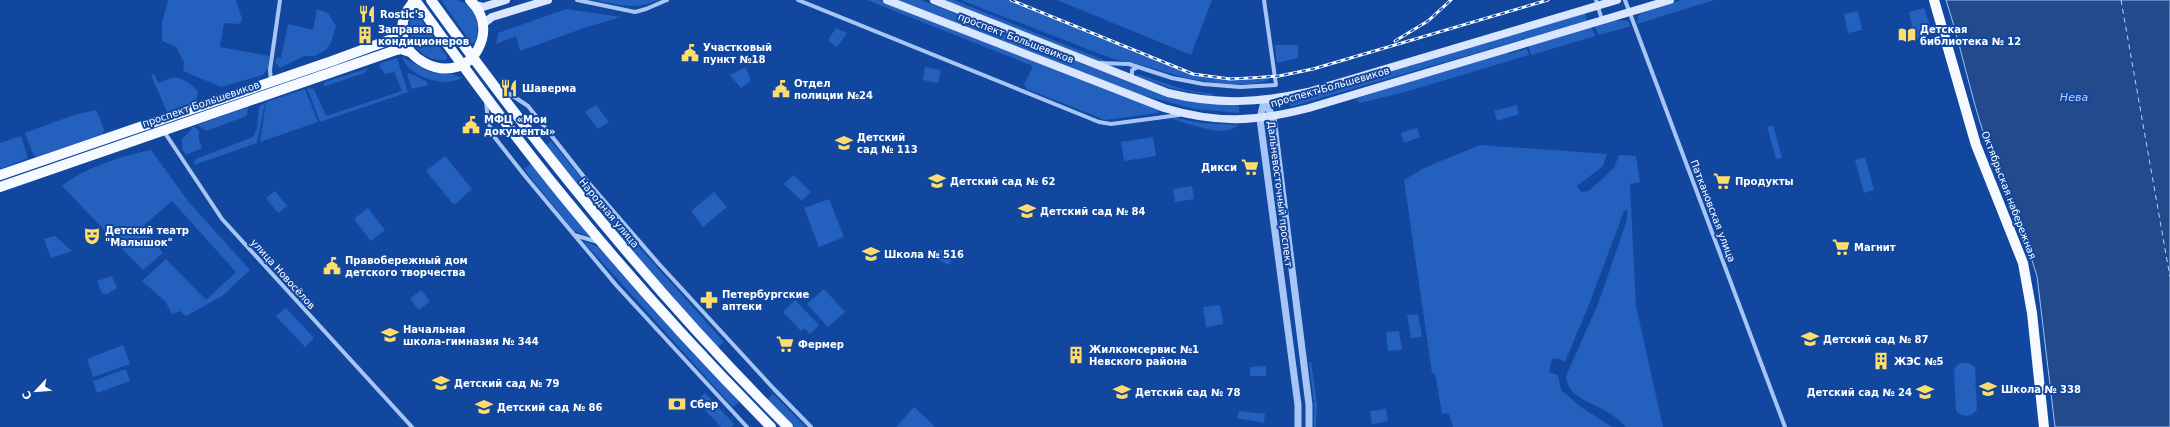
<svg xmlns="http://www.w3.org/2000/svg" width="2170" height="427" font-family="'DejaVu Sans',sans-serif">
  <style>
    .green { fill: #2460bd }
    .water { fill: #224a8c; stroke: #9ac0f8 }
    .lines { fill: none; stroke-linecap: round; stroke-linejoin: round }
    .ferry { stroke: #b5d1fb; stroke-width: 1; stroke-dasharray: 5 4; stroke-linecap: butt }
    .minor { stroke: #a8c6f5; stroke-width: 4 }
    .tertiary { stroke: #a8c6f5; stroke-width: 7 }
    .secondary { stroke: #d9e6fd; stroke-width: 8 }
    .primary { stroke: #f6f9ff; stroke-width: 10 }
    .rail-casing { stroke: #fff; stroke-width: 3 }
    .rail { stroke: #11479f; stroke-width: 1.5; stroke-dasharray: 4.5; stroke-linecap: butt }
    .labels { text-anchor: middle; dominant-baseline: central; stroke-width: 4; stroke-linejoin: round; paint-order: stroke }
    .poi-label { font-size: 10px; font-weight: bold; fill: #fff; stroke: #11479f; text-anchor: start }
    .street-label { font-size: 10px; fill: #fff; stroke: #11479f }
    .water-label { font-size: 11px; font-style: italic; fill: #b5d1fb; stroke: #11479f }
  </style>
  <rect width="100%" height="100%" fill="#11479f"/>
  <path class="green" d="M168 0H236L242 19 240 24 224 23 220 47 269 56V67L263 75 221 87 183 71 184 63 176 47 162 41V23Z
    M441 0C446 0 452 0 457 0 476 5 482 28 474 43H471Z
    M593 0H658C634 11 618 4 593 0Z
    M867 0H879L902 8 1158 110 1159 113 1105 120 1027 89 1024 85 1033 66Z
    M897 0H921L1141 87C1172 98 1205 105 1239 106V113L1194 109 1138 94Z
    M942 0H954L1106 61H1095Z
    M961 0H1008L1192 75 1228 79 1269 78 1268 81 1251 84H1225L1185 78 1135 63 1113 59Z
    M1057 0H1212L1191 55Z
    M1683 0H1714L1637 24 1638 16 1644 11Z
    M1924 8 1933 34 1915 39 1909 12Z
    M317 9 328 13 336 26 331 42 326 50 315 56H304L280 68 275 62 277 57 281 58 288 24 313 30Z
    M566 9 621 17 587 27 520 51 516 36 496 44 498 33Z
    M1858 11 1862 30 1848 33 1844 14Z
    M413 12H416L447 57 446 60C419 62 402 36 413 12Z
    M1585 13 1587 21 1290 107 1289 101Z
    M1616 20 1628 21 1631 26 1599 35 1594 26Z
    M1591 27 1596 36 1531 55 1528 45Z
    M836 28 847 33 837 47 828 40Z
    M1275 45H1298V58L1277 63Z
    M1527 49 1529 55 1401 93 1360 103 1356 99 1399 84 1507 52 1509 54Z
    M402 57 430 72 452 74 462 78C444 88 409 77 402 57Z
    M397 58 408 92 320 122 307 88 314 89 326 116 402 91 394 72 385 74 379 66 381 63Z
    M746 67 751 81 741 88 730 75Z
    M925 67 941 70 938 83 923 80Z
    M369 68 364 73 323 87 325 82Z
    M409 73 426 81 428 85 412 89 407 75Z
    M154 74 158 83C172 78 175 74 189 83 193 86 196 88 198 92L196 101 167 112 151 75Z
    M1137 74 1186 90 1214 94 1213 96 1170 88 1136 76Z
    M305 89 318 122 260 142 266 102Z
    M265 103 257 143 194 165 195 160 198 158 253 137 257 129 259 106Z
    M596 105 609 122 598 129 585 112Z
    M1517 105 1519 114 1497 121 1494 111Z
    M248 107 247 115 244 117 206 131 197 125Z
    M96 110 104 129 103 134 36 157 33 154 25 133 74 115Z
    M1175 118 1202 123 1238 125C1227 139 1187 123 1172 119Z
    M1773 125 1782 158 1776 159 1767 127Z
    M191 127H195L199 131V140L202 148 186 155 182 149V139L192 129Z
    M1417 128 1420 137 1404 143 1401 133Z
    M21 136 28 158 0 169V143Z
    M1153 137 1156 156 1124 161 1121 142Z
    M551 141 640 248 724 342 718 347 633 254 545 146Z
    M1480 145 1607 154 1603 166 1577 186 1581 192 1589 191 1614 168 1619 155 1636 156 1640 182 1630 184 1636 306 1663 427H1626C1621 422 1615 416 1609 413 1593 402 1568 399 1566 376L1598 304 1627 220V210L1624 211 1588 307 1565 362 1558 358 1552 359 1549 372 1558 375 1561 390 1581 407 1612 427H1453L1449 413 1442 414 1435 373H1432L1404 180 1424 168Z
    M151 150 188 201 250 270 222 296 186 316 180 311 172 314 165 301 142 281 166 259 206 300 236 272 172 201 141 228 163 253 143 270 62 186C83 168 124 155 151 150Z
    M445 156 472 189 454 205 426 171Z
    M1865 157 1874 190 1864 193 1855 160Z
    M531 163 591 237 574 231 524 169Z
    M793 175 811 192 802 201 784 184Z
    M1192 186 1194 199 1175 202 1173 189Z
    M275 191 287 206 278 213 266 198Z
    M714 192 727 207 703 227 691 211Z
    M829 199 844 237 819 247 804 208Z
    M368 208 385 230 371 241 354 219Z
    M55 236 72 251 51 258 44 239Z
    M583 241 599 247 739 402 733 407Z
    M938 249 954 256 949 265 934 258Z
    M112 276 117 288 107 294 102 293 97 281Z
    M824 289 845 312 828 327 807 304Z
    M421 290 430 301 419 310 410 299Z
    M795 300 819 325 810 334 804 328 801 331 783 312Z
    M1220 305 1223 324 1206 327 1203 307Z
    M286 308 314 338 305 347 276 316Z
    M1418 314 1422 337 1411 338 1407 315Z
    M1399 331 1402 350 1388 351 1386 332Z
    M123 345 130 364 93 377 87 359Z
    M1309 362H1311L1317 404 1316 427H1314V404Z
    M1961 363H1969L1975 367 1977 409C1973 417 1962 418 1956 411L1954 371 1957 365Z
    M1266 366V376H1250V367Z
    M126 369 130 381 97 393 93 381Z
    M705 393 734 424 731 427H721L696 401Z
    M773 394 806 427H794L767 400Z
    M914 407 935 427H896Z
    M1386 409 1388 421 1372 424 1370 411Z
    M1239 411 1265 414 1264 423 1237 418Z"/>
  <path class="water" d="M1946 0H2170V427H2055L2037 276C2023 229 2001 185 1985 138 1970 93 1961 46 1946 0Z"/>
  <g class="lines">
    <path class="ferry" d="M2121 0 2170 277"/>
    <path class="minor" d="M577 0 635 12 646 9 667 0
      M798 0 1099 122 1111 124 1179 115
      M1596 0 1602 20
      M1625 0 1785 427
      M1099 63 1129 64 1172 78 1203 84 1240 87 1276 85 1264 0
      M1132 78V70L1138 67
      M271 81 270 70 280 0
      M501 91 510 94 528 106 588 182 659 264 774 389 811 427
      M486 102 488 120 492 134 525 176 616 285 747 427
      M163 130 222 219 412 427
      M574 235 598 242"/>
    <path class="tertiary" d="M1264 101 1273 117 1309 405V427
      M1264 101 1260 119 1298 405V427"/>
    <path class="secondary" d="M887 0 1164 108C1218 124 1255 122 1309 108L1670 0
      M934 0 1168 93C1218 105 1259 103 1308 92L1617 0
      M475 5 483 7 506 0
      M483 24 492 17 548 0"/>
    <path class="primary" d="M415 0C463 66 511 132 563 196 628 276 698 353 771 427
      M415 0C368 52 464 102 482 39 486 24 480 10 470 0
      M431 0C540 152 655 294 788 427
      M1934 0 1976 145 2023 263 2032 313 2044 427
      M0 175 332 61 392 39 402 30
      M0 187 396 50 401 49 410 52"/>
    <g class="rail-casing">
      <path id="rail" d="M1011 0 1193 74 1230 79 1250 78 1279 76 1313 69 1548 0
        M1395 41 1428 21 1451 0"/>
    </g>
    <use href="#rail" class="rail"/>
  </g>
  <defs>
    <g id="restaurant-bare" transform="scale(1.38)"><path d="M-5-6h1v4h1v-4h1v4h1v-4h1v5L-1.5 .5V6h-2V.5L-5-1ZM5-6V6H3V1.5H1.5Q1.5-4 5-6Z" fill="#ffdd6c" stroke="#11479f" stroke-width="2.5" paint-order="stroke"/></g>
    <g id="building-bare" transform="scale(1.38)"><path d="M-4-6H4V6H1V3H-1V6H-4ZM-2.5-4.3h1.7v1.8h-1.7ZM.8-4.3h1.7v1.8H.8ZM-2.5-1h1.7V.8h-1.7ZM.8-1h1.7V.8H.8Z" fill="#ffdd6c" stroke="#11479f" stroke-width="2.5" paint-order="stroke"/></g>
    <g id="library-bare" transform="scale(1.38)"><path d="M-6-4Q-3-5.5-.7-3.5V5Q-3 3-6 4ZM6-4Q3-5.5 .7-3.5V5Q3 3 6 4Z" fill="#ffdd6c" stroke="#11479f" stroke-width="2.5" paint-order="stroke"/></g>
    <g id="civic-bare" transform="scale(1.38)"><path d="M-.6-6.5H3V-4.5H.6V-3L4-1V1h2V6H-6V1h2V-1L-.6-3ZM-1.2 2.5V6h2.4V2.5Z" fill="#ffdd6c" stroke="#11479f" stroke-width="2.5" paint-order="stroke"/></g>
    <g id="school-bare" transform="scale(1.38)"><path d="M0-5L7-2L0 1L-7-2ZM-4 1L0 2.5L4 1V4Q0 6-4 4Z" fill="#ffdd6c" stroke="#11479f" stroke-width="2.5" paint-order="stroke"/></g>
    <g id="supermarket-bare" transform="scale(1.38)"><path d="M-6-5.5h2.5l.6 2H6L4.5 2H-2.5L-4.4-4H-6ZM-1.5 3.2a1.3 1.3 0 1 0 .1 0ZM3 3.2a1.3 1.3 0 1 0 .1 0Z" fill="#ffdd6c" stroke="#11479f" stroke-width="2.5" paint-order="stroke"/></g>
    <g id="theatre-bare" transform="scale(1.38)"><path d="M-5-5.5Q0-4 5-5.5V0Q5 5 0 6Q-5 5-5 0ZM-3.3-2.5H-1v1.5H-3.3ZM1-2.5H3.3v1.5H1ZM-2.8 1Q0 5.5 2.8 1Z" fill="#ffdd6c" stroke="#11479f" stroke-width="2.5" paint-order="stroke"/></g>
    <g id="pharmacy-bare" transform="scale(1.38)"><path d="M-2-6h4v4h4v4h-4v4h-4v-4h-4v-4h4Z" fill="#ffdd6c" stroke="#11479f" stroke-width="2.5" paint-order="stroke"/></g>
    <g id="bank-bare" transform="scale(1.38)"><path d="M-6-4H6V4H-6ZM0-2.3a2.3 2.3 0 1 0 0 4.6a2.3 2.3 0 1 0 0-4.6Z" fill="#ffdd6c" stroke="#11479f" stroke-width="2.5" paint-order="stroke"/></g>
  </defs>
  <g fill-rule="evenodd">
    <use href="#restaurant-bare" x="367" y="14"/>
    <use href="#building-bare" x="365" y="35"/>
    <use href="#library-bare" x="1907" y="35"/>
    <use href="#civic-bare" x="690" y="53"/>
    <use href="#restaurant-bare" x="509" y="88"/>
    <use href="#civic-bare" x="781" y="89"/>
    <use href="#civic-bare" x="471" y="125"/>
    <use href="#school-bare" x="844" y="143"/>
    <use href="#supermarket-bare" x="1250" y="167"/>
    <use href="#school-bare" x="937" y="181"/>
    <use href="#supermarket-bare" x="1722" y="181"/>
    <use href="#school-bare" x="1027" y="211"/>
    <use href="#theatre-bare" x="92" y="236"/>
    <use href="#supermarket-bare" x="1841" y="247"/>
    <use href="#school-bare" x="871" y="254"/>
    <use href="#civic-bare" x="332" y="266"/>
    <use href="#pharmacy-bare" x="709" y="300"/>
    <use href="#school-bare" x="390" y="335"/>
    <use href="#school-bare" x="1810" y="339"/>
    <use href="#supermarket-bare" x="785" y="344"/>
    <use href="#building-bare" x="1076" y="355"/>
    <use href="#building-bare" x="1881" y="361"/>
    <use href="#school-bare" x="441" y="383"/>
    <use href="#school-bare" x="1988" y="389"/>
    <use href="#school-bare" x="1122" y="392"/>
    <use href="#school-bare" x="1925" y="392"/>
    <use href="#bank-bare" x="677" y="404"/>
    <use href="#school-bare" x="484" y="407"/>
  </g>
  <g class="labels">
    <g class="poi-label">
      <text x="380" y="14">Rostic's</text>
      <text x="378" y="29">Заправка<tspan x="378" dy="12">кондиционеров</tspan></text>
      <text x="1920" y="29">Детская<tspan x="1920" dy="12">библиотека № 12</tspan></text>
      <text x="703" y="47">Участковый<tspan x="703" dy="12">пункт №18</tspan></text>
      <text x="794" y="83">Отдел<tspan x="794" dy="12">полиции №24</tspan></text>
      <text x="522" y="88">Шаверма</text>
      <text x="484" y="119">МФЦ «Мои<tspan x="484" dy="12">документы»</tspan></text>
      <text x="857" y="137">Детский<tspan x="857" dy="12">сад № 113</tspan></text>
      <text x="1237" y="167" text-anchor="end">Дикси</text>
      <text x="950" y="181">Детский сад № 62</text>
      <text x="1735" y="181">Продукты</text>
      <text x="1040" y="211">Детский сад № 84</text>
      <text x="105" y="230">Детский театр<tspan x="105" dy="12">"Малышок"</tspan></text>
      <text x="1854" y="247">Магнит</text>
      <text x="884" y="254">Школа № 516</text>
      <text x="345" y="260">Правобережный дом<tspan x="345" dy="12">детского творчества</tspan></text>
      <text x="722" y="294">Петербургские<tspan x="722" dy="12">аптеки</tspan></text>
      <text x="403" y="329">Начальная<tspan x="403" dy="12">школа-гимназия № 344</tspan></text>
      <text x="1823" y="339">Детский сад № 87</text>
      <text x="798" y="344">Фермер</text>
      <text x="1089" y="349">Жилкомсервис №1<tspan x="1089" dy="12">Невского района</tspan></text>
      <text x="1894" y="361">ЖЭС №5</text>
      <text x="454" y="383">Детский сад № 79</text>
      <text x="2001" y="389">Школа № 338</text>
      <text x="1135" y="392">Детский сад № 78</text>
      <text x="1912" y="392" text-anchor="end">Детский сад № 24</text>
      <text x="690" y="404">Сбер</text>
      <text x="497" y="407">Детский сад № 86</text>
    </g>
    <g class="street-label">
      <text transform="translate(1016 38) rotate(21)">проспект Большевиков</text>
      <text transform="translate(1330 87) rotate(-16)">проспект Большевиков</text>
      <text transform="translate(201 104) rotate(-19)">проспект Большевиков</text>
      <text transform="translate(1280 194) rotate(83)">Дальневосточный проспект</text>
      <text transform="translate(2009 195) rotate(69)">Октябрьская набережная</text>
      <text transform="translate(1713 211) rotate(69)">Паткановская улица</text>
      <text transform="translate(609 213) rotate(50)">Народная улица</text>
      <text transform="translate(283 274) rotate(48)">улица Новосёлов</text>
    </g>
    <g class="water-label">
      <text x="2074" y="97">Нева</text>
    </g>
  </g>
  <g transform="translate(36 391) rotate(244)" stroke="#11479f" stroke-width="3" paint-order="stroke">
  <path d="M0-3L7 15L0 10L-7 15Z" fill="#ffffff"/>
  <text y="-6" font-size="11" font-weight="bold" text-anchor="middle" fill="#ffffff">С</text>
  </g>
</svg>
